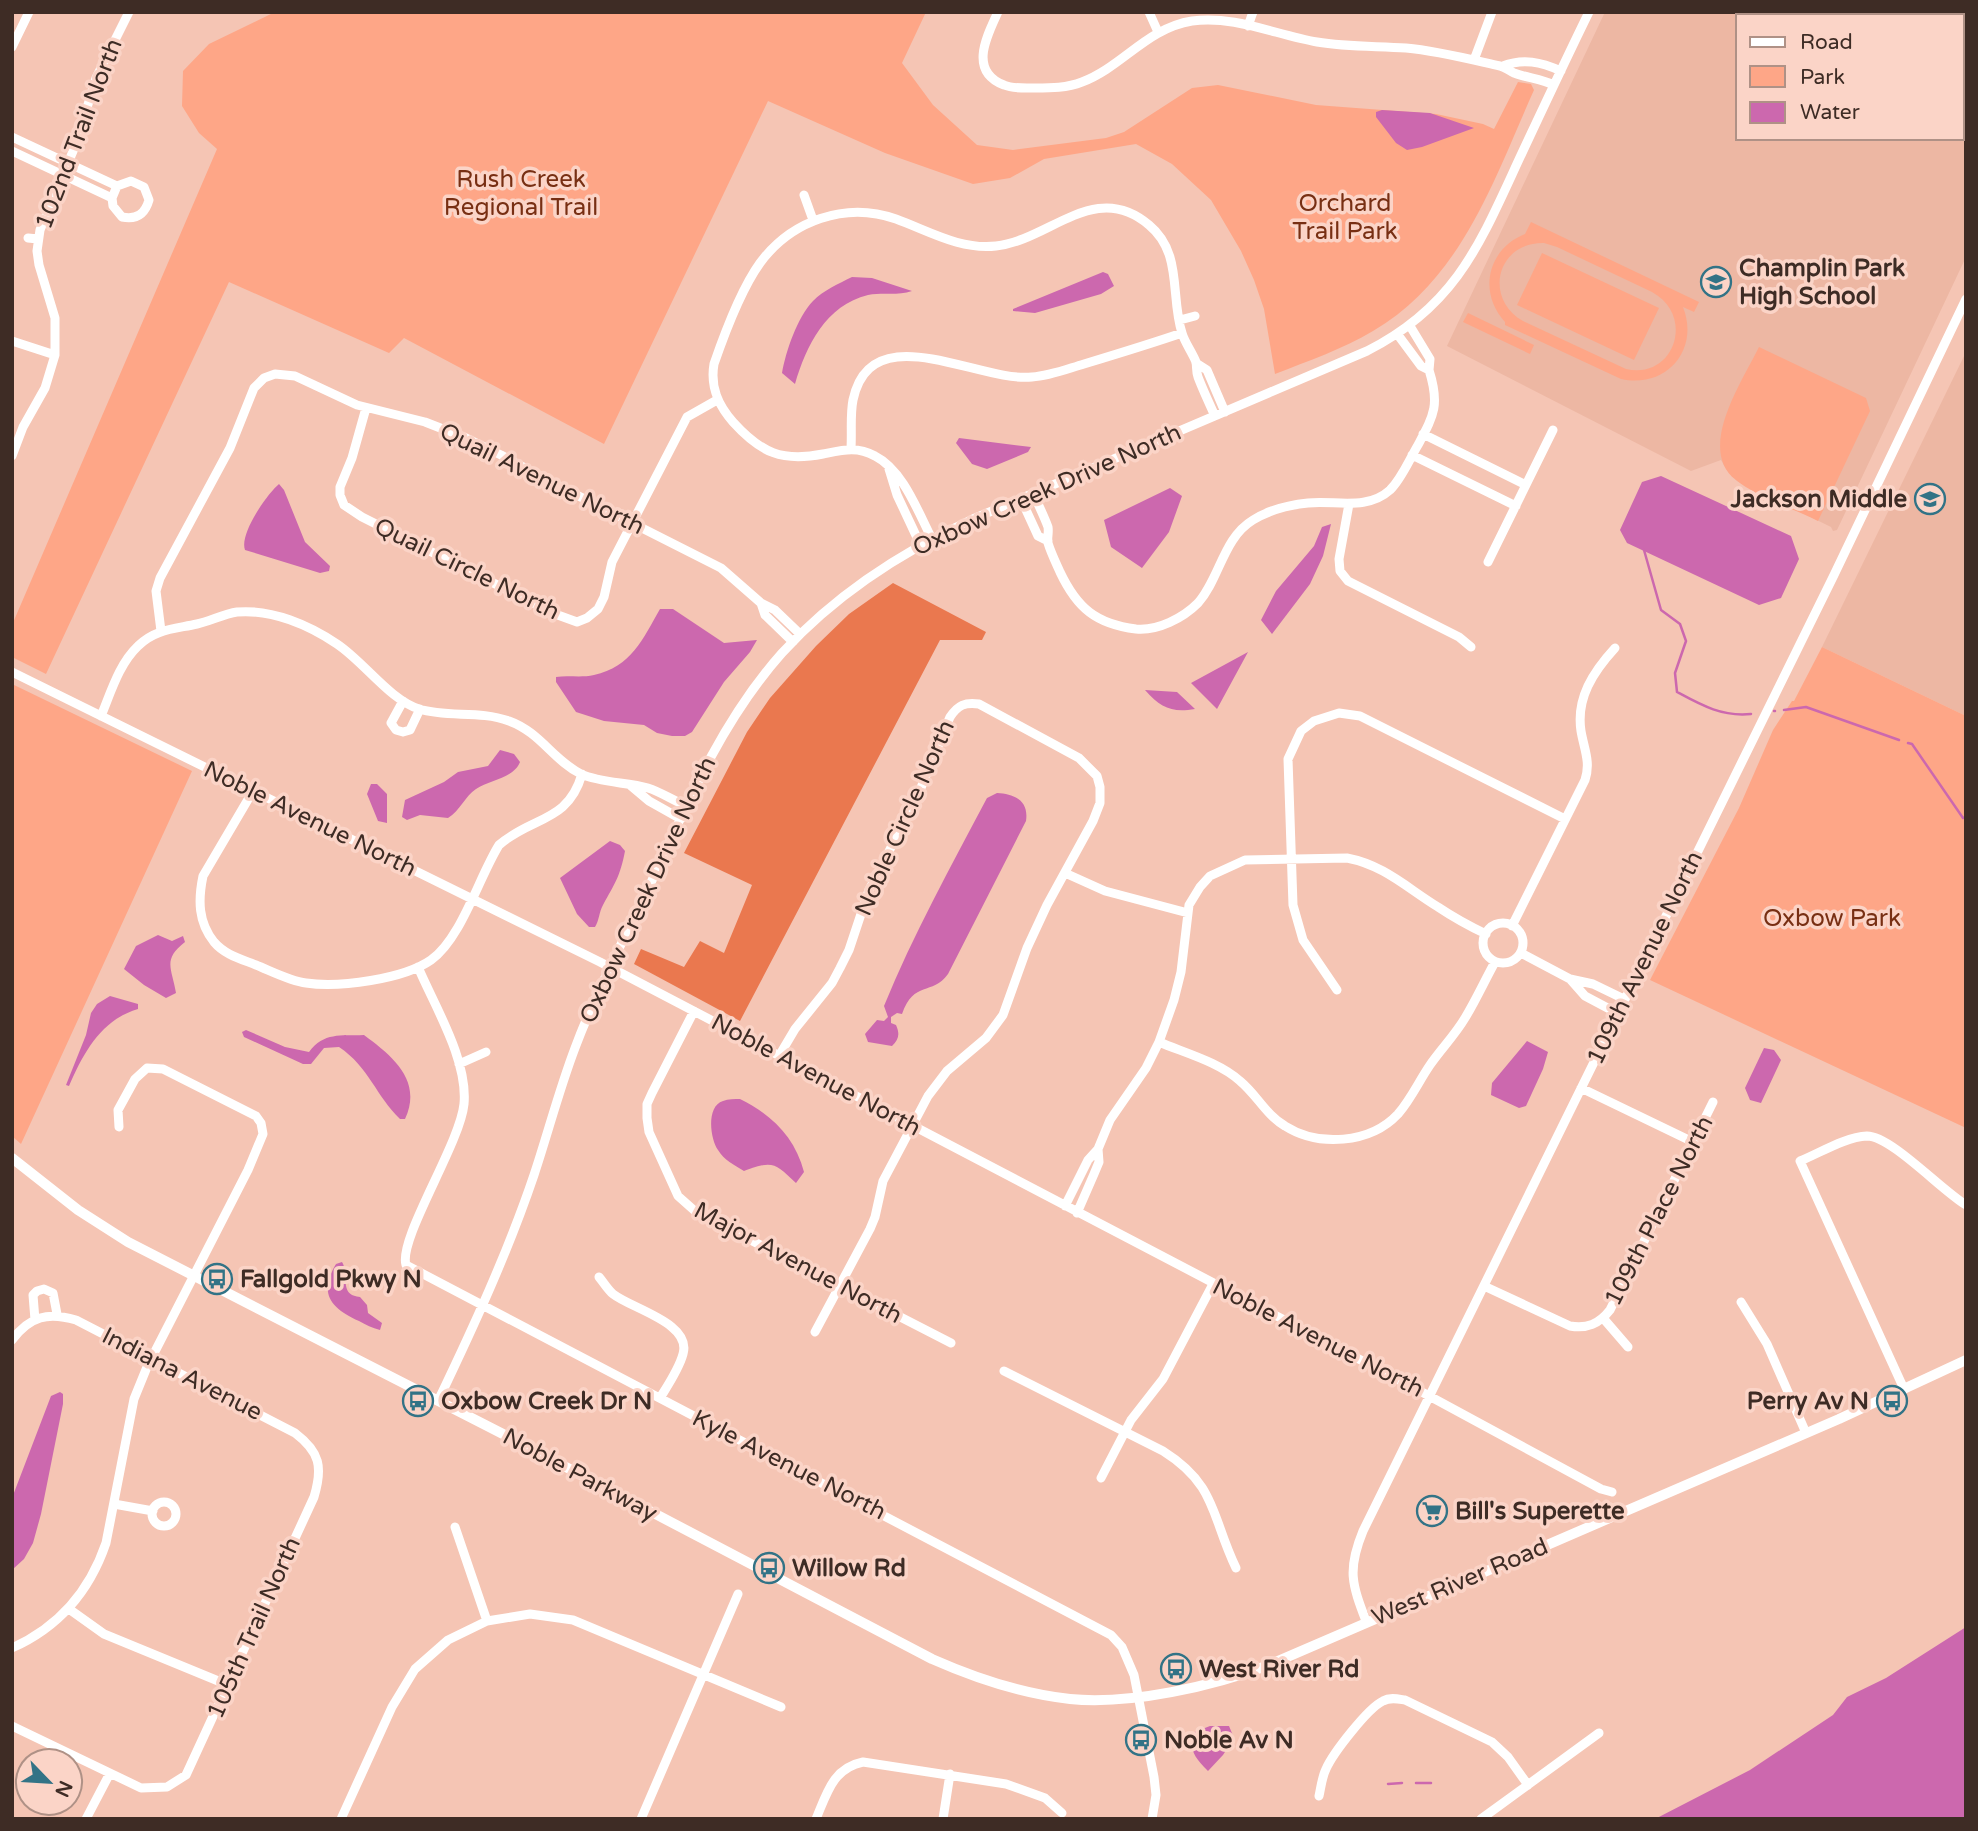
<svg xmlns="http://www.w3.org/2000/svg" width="1978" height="1831" font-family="'Varela Round',sans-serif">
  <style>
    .built { fill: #edb7a3; fill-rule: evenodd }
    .green { fill: #fea687; fill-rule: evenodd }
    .forest { fill: #ea784f }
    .water { fill: #cc68ae }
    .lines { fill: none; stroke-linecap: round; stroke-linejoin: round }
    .stream { stroke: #cc68ae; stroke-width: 2.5 }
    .minor { stroke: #fff; stroke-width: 9 }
    .major { stroke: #fff; stroke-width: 10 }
    .labels { text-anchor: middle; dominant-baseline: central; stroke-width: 7; stroke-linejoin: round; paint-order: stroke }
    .street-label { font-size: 24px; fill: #3e2c25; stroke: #fbd4c7 }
    .park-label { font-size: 24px; fill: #782f13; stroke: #fbd4c7 }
    .poi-label { font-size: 24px; font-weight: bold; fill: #3e2c25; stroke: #fbd4c7; text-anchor: start }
  </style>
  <rect width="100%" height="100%" fill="#f5c5b4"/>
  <path class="built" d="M1605 12H1966V257L1837 530 1833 531 1831 527 1737 481 1725 467 1721 460 1691 471 1447 346ZM1738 16H1962V138H1738Z
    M1966 352V716L1822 647Z"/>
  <path class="green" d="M275 12H926L902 63 933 105 977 145 1013 150 1106 138 1124 132 1192 88 1218 85 1316 105 1436 114 1483 124 1494 129 1518 82 1531 84 1534 90C1494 179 1462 279 1373 331 1343 349 1308 361 1275 374L1264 309 1254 280 1241 251 1211 200 1172 164 1136 144 1044 159 1010 178 973 184 885 153 768 101 604 444 404 338 389 353 229 282 46 674 12 657V625L217 149 199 133 182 106 183 71 209 44Z
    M1531 222 1699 302 1694 312 1683 307C1700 350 1666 389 1621 379L1505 325V322C1478 293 1487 249 1525 234ZM1544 243 1557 247 1652 292C1696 316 1674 380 1626 369L1523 321C1483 298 1497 242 1544 243Z
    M1542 253 1659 308 1634 360 1517 305Z
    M1468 313 1534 345 1530 354 1463 322Z
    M1759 347 1866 398 1870 411 1818 521C1794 509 1755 496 1736 480 1696 449 1742 382 1759 347Z
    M1822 647 1966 716V1128L1650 980 1739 808 1773 730 1792 701H1794Z
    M12 684 192 771 21 1144 12 1136Z"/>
  <path class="forest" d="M893 583 986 632 982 640H940L740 1021 634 964 641 949 684 967 700 941 724 953 752 885 684 853 747 732 770 698 816 646 849 614Z"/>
  <path class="water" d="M1382 110 1430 113 1474 128 1422 147 1407 150 1396 143 1376 117V112Z
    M1103 272 1108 274 1114 286 1101 294 1035 313 1013 311V309Z
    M852 277 872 278 912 291C898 296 883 292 868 295 826 305 806 346 795 384L782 373C786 351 797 318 813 301 824 290 838 284 852 277Z
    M959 438 1031 447 1028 452 987 469 972 464 956 443Z
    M1661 476 1791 536 1799 559 1781 598 1759 605 1627 543 1620 530 1642 482Z
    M279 484 284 490 305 542 330 566 329 571 320 573 245 550C239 534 267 494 279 484Z
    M1170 488 1182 496 1169 532 1142 568 1111 547 1104 520Z
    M1331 524 1323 556 1310 584 1272 634 1261 620 1276 591 1314 546 1322 527Z
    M660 609H673L724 643 757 640 750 652 724 682 692 732 685 736H672L657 733 644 725 604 721 576 712 556 682V677C568 675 581 678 594 675 631 667 643 639 660 609Z
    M1248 652 1217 709 1191 683Z
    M1145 690 1177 692 1195 709C1172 713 1161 708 1145 690Z
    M500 750 514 754 520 762C514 778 490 780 476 789 465 796 460 811 448 818L420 815 407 820 402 817 405 800 444 782 458 772 488 766Z
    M371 784H377L387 794V823L378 821 367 794Z
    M997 793C1015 794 1029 801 1026 821L948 974C932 996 914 980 902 1014L897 1013 891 1017V1023L896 1025C900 1034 899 1039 892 1046L868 1042 865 1034 877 1020 884 1021 888 1017 884 1006C913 935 951 866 987 798Z
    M610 841 620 845 625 851C620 877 615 883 603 905 599 912 599 921 595 927H589L577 914 560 878Z
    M158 935 172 941 183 936 185 942C162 960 172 968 176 993L166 998 144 985 124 969 136 946Z
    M110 996 138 1004V1009C101 1020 84 1052 69 1086L66 1085 86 1035 91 1013 97 1004Z
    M246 1030 285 1047 309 1052C324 1032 340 1036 364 1035 392 1056 423 1080 405 1119H400C376 1096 369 1067 339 1047L324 1048 311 1064H303L244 1037 242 1032Z
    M1527 1041 1548 1052 1543 1069 1526 1106 1519 1108 1491 1095 1492 1083Z
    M1764 1048 1774 1050 1781 1060 1761 1103 1750 1100 1745 1088Z
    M740 1099C771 1114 795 1137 804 1172L796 1183C775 1163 773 1160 744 1171 734 1165 724 1160 718 1150 710 1139 706 1106 723 1101 728 1099 735 1099 740 1099Z
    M342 1262C350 1275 338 1295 360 1297L367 1305 368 1313 382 1323 380 1330C372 1328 366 1325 359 1321 331 1308 318 1294 336 1264Z
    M60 1392 63 1394V1404L41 1514 33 1543 24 1559 12 1570V1498L51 1396Z
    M1966 1627V1819H1655L1750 1770 1833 1715 1847 1697 1886 1678Z
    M1210 1726H1229L1234 1738 1223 1755 1208 1771C1195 1758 1190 1752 1192 1733Z"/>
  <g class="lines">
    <path class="stream" d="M1644 550 1661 610 1680 624 1686 641 1675 673 1677 692C1701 705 1722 717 1751 714
      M1784 710 1806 707 1899 740
      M1774 711H1775
      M1908 743 1912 744 1963 818 1966 817
      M1416 1783H1431
      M1388 1784 1402 1783"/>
    <path class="minor" d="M998 12C987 36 968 71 1004 85 1013 89 1025 88 1035 88 1051 88 1067 88 1082 82 1122 67 1147 28 1192 21 1234 15 1276 35 1317 42 1347 47 1376 46 1406 48 1438 51 1469 59 1500 66 1505 67 1509 71 1514 73 1528 78 1541 79 1554 85
      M1149 12 1158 32
      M1248 26 1253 12
      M12 47 29 12
      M1474 60 1492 12
      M1503 66C1523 58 1541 62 1561 71
      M12 137 117 186
      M12 151 112 198 113 206 122 217C137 220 145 214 149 200L144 187 131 181 117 186 112 198
      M804 195 813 220
      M28 238 38 239
      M1180 320 1195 316
      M1410 326 1430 359 1429 370
      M12 341 55 355
      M1196 363 1207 370 1225 412
      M366 408 352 458 340 487V495L344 505 362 517 555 614 577 622 587 618 598 609 604 597 612 562 687 417 717 400
      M1423 434 1526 485
      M851 448C852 432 850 415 853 400 871 314 979 383 1032 377 1050 376 1067 369 1084 364 1117 354 1150 344 1182 333
      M1412 455 1516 506
      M12 456 23 427 45 388 55 355V318L39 265 37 251 40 230 76 144 96 78 129 12
      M889 469 897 495 920 544
      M1033 493C1038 504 1044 516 1048 527 1049 533 1047 537 1048 543 1051 553 1056 563 1060 572 1077 608 1096 624 1136 629 1158 631 1183 618 1198 603 1220 578 1223 538 1253 520 1269 510 1289 505 1308 503 1335 500 1367 511 1390 490 1402 478 1409 460 1418 445 1434 415 1440 405 1429 370L1421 366 1398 335
      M1021 499 1038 536 1048 541
      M1349 504 1339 559 1340 571 1348 581 1459 637 1471 647
      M932 539C918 512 903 470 875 456 857 446 843 450 823 454 782 462 761 453 733 422 718 405 710 387 714 364 724 335 742 288 760 263 791 221 845 201 896 219 929 231 960 250 996 246 1050 240 1095 179 1149 225 1183 253 1170 296 1182 333 1185 343 1192 352 1196 362 1197 367 1196 372 1198 377 1203 390 1209 403 1215 416
      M1488 562 1553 430
      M761 603 765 615 793 642
      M161 631 156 591 160 578 230 448 254 388 264 378 275 374 295 376 357 405 425 422 466 438 501 455 551 482 721 568 761 603 775 610 800 634
      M12 672 600 962 1420 1391 1601 1489 1612 1492
      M403 701 391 723 396 730 403 732 410 730 420 709
      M101 716C111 692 119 664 138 646 155 629 175 629 197 624 210 621 224 614 237 612 272 609 309 625 337 644 364 662 390 700 419 709 448 718 479 710 509 721 540 732 553 760 581 774 601 783 627 782 648 788 661 792 674 801 687 806
      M630 785 649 801 681 819
      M253 791 203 876C198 900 198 922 214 942 225 955 241 959 256 965 271 971 290 981 306 983 339 988 404 979 431 960 461 939 479 877 499 845 532 816 568 823 582 774
      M1065 873 1105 891 1188 913
      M1483 943a20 20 0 1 1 40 0a20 20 0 1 1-40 0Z
      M1512 926 1585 780C1591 762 1584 749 1581 731 1576 698 1593 672 1615 648
      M1521 953 1570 979 1593 984 1624 999
      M418 967C435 1007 468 1060 464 1104 460 1144 398 1239 406 1265L1111 1635 1122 1647 1134 1675 1154 1777 1156 1795 1152 1819
      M1570 979 1585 996 1617 1013
      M1337 990 1303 940 1293 905 1288 759 1301 731 1314 721 1339 713 1360 716 1565 819
      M694 1011 652 1093 647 1104V1118L649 1132 678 1196 696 1212 951 1343
      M1159 1042C1185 1053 1219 1062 1240 1081 1257 1095 1266 1115 1285 1126 1318 1147 1370 1144 1398 1114 1411 1099 1419 1081 1430 1065 1441 1049 1455 1035 1465 1018 1476 1000 1485 980 1495 962
      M779 1056 795 1029 832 983 840 968 849 950 869 890 918 795 950 717C958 705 965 702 979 704L1079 758 1097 776 1100 787V803L1093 821 1047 905 1027 948 1003 1015 986 1038 947 1071 928 1096 883 1181 875 1217 870 1229 815 1332
      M459 1064 486 1052
      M1581 1088 1693 1142
      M1065 1206 1088 1160 1098 1149
      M1077 1213 1094 1174 1099 1162 1098 1149 1110 1120 1146 1068 1159 1042 1174 1000 1181 972 1189 905 1200 887 1210 876 1245 860 1347 858C1384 865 1407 888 1438 907 1453 917 1469 926 1486 934
      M599 1277C604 1283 608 1290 613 1294 632 1309 692 1323 683 1354 679 1369 668 1385 660 1398
      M1484 1286 1570 1326C1587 1329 1599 1324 1610 1310L1713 1102
      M1741 1302 1767 1344 1806 1433
      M1603 1318 1628 1347
      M35 1320 33 1295 37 1291 44 1289 53 1293 57 1314
      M12 1340C30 1316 48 1312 76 1320L295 1433C320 1452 323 1467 314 1497L186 1775 167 1787 141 1788 12 1726
      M1004 1371 1163 1451C1217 1485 1211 1516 1236 1568
      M1904 1389 1800 1161C1820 1153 1845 1137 1867 1136 1891 1136 1941 1190 1966 1205
      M438 1401C473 1328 508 1252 534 1175 548 1133 559 1090 575 1048 597 989 628 932 655 874 690 796 725 717 782 653 836 594 901 552 973 519L1367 351C1458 305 1481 241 1522 153 1544 106 1566 59 1589 12
      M1101 1478 1131 1420 1163 1379 1213 1284
      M152 1514a12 12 0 1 1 24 0a12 12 0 1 1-24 0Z
      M114 1504 153 1511
      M455 1527 487 1621
      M69 1609 104 1634 228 1685
      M1366 1621C1352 1584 1347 1570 1363 1531L1834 575 1966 299
      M12 1648C59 1627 90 1590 106 1543L134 1399 147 1367 248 1170 263 1134 261 1123 256 1116 163 1069 147 1068 135 1079 118 1110 119 1127
      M1319 1796C1321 1787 1322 1777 1326 1769 1333 1753 1368 1708 1383 1701 1390 1697 1398 1699 1405 1700L1492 1742 1508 1757 1528 1785
      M86 1819 109 1775
      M341 1819 392 1707 415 1669 448 1640 487 1621 530 1614 573 1620 781 1707
      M641 1819 738 1594
      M816 1819C827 1793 833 1768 863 1762L1006 1784 1045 1798 1062 1813
      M943 1819 950 1774
      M1481 1819 1599 1733"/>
    <path class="major" d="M12 1158 78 1210 128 1242 501 1433 932 1659C975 1678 1023 1694 1070 1699 1131 1705 1213 1686 1269 1665L1839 1419 1966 1360"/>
  </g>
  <defs>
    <g id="school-ring" transform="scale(1.575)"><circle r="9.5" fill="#fbd4c7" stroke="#327386" stroke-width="1.5"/><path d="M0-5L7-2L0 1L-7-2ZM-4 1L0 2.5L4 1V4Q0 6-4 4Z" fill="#327386"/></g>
    <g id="bus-ring" transform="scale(1.575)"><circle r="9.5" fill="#fbd4c7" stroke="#327386" stroke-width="1.5"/><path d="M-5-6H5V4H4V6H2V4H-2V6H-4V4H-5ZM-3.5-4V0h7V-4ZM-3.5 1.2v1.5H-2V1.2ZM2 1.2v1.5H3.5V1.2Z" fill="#327386"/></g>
    <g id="supermarket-ring" transform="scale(1.575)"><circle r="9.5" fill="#fbd4c7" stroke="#327386" stroke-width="1.5"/><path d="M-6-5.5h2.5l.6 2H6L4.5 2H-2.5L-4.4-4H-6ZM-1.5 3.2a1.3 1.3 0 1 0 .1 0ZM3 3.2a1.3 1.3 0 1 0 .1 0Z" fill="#327386"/></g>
  </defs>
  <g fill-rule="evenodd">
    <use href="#school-ring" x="1716" y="282"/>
    <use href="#school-ring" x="1930" y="499"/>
    <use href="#bus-ring" x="217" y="1279"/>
    <use href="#bus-ring" x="418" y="1401"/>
    <use href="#bus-ring" x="1892" y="1401"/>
    <use href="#supermarket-ring" x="1432" y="1511"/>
    <use href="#bus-ring" x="769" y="1568"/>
    <use href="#bus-ring" x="1176" y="1669"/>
    <use href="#bus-ring" x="1141" y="1740"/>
  </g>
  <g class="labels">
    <g class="street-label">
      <text transform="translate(79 134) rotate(-69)">102nd Trail North</text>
      <text transform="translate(542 479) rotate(26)">Quail Avenue North</text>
      <text transform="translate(1047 490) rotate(-24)">Oxbow Creek Drive North</text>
      <text transform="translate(467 569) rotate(26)">Quail Circle North</text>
      <text transform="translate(905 818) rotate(-66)">Noble Circle North</text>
      <text transform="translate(310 819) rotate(26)">Noble Avenue North</text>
      <text transform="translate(648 890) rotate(-65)">Oxbow Creek Drive North</text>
      <text transform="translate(1645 958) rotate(-64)">109th Avenue North</text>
      <text transform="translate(816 1075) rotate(28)">Noble Avenue North</text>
      <text transform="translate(1659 1211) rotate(-63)">109th Place North</text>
      <text transform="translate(798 1263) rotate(28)">Major Avenue North</text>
      <text transform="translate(1318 1338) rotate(27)">Noble Avenue North</text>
      <text transform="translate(182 1374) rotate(27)">Indiana Avenue</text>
      <text transform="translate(789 1465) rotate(27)">Kyle Avenue North</text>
      <text transform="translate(580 1475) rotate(28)">Noble Parkway</text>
      <text transform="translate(1460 1582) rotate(-23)">West River Road</text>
      <text transform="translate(254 1628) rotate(-66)">105th Trail North</text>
    </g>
    <g class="park-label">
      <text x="521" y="179">Rush Creek<tspan x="521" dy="28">Regional Trail</tspan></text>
      <text x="1345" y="203">Orchard<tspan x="1345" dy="28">Trail Park</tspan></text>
      <text x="1832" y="918">Oxbow Park</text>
    </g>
    <g class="poi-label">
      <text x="1739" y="268">Champlin Park<tspan x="1739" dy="28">High School</tspan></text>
      <text x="1907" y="499" text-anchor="end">Jackson Middle</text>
      <text x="240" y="1279">Fallgold Pkwy N</text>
      <text x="441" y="1401">Oxbow Creek Dr N</text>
      <text x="1869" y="1401" text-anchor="end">Perry Av N</text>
      <text x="1455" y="1511">Bill's Superette</text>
      <text x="792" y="1568">Willow Rd</text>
      <text x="1199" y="1669">West River Rd</text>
      <text x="1164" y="1740">Noble Av N</text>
    </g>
  </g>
  <rect width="1978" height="1831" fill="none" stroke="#3e2c25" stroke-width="28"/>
  <rect x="1736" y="14" width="228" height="126" fill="#fbd4c7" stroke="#af9186" stroke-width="2"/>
  <rect x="1750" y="37" width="35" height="10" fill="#ffffff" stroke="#af9186" stroke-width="2"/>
  <text x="1800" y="49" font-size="21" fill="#3e2c25">Road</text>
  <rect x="1750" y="66" width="35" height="21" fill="#fea687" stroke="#af9186" stroke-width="2"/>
  <text x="1800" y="84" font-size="21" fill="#3e2c25">Park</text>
  <rect x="1750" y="102" width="35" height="21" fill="#cc68ae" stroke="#af9186" stroke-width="2"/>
  <text x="1800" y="119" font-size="21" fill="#3e2c25">Water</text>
  <g transform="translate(49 1782) rotate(115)"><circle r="33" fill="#fbd4c7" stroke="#af9186" stroke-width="2"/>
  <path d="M0-5L12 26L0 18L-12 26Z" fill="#327386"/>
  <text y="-10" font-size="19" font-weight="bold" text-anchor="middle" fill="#3e2c25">N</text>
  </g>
</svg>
